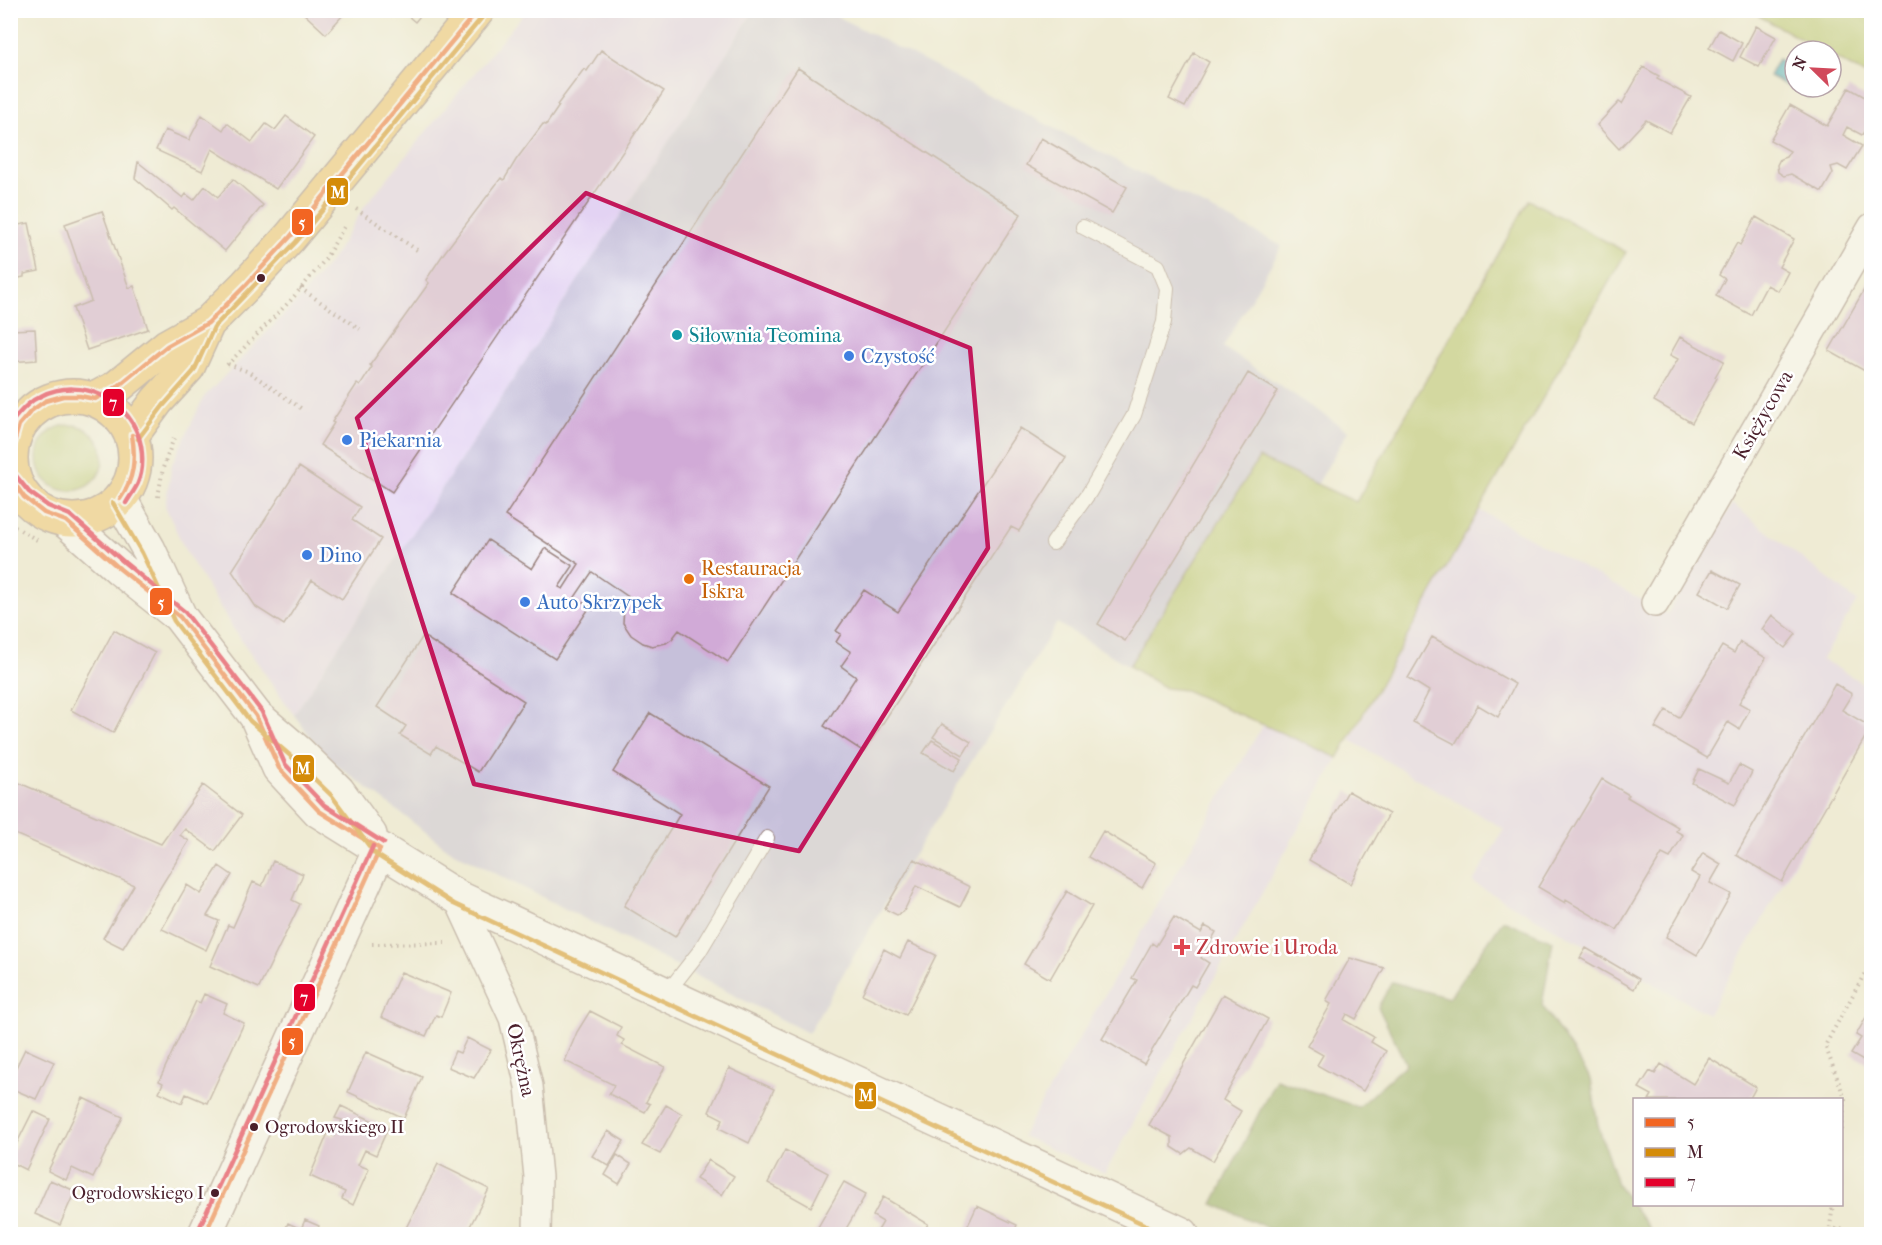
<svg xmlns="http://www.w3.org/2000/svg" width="1882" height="1245" font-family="'IM FELL French Canon',serif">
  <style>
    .built { fill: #e3d3f3 }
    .industrial { fill: #c6c0da }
    .green { fill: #b2c264; stroke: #7e7048; stroke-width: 1.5 }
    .forest { fill: #8da85a; stroke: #6c6442; stroke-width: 1.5 }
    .water { fill: #42acc1; stroke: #466676; stroke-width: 1.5 }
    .building { fill: #d1aad7 }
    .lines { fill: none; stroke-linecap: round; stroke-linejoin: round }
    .service-casing { stroke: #9c8580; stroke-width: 16 }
    .minor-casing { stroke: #9c8580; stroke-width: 30 }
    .tertiary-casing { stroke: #9c8580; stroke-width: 36 }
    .primary-casing { stroke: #9c8580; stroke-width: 36 }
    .path { stroke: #9c8580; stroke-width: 4; stroke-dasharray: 1.5 4.5; stroke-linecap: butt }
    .service { stroke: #fff; stroke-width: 14 }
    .minor { stroke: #fff; stroke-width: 27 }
    .tertiary { stroke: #fff; stroke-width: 33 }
    .primary { stroke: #f1c369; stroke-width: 33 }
    .bus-1-casing { stroke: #fff; stroke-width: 9 }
    .bus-2-casing { stroke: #fff; stroke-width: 9 }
    .bus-3-casing { stroke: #fff; stroke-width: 9 }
    .bus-1 { stroke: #f26522; stroke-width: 4.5 }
    .bus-2 { stroke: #d48b09; stroke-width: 4.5 }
    .bus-3 { stroke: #e4002b; stroke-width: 4.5 }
    .marked { fill: none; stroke: #c2185b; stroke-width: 4.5; stroke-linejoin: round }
    .bus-dot { fill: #4a1f2b; stroke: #fff; stroke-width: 2 }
    .culture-dot { fill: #0f9aa8; stroke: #fff; stroke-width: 2 }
    .shop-dot { fill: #3f7fe0; stroke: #fff; stroke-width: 2 }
    .food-dot { fill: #e8710a; stroke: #fff; stroke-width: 2 }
    .health-dot { fill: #e0444e; stroke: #fff; stroke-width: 2 }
    .labels { text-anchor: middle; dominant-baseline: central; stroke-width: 5; stroke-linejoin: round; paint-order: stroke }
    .bus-label { font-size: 18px; fill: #4a1f2b; stroke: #fff; text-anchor: start }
    .culture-label { font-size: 20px; fill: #0d838f; stroke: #fff; text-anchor: start }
    .shop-label { font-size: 20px; fill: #366cbe; stroke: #fff; text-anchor: start }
    .street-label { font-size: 20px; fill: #4a1f2b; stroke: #fff }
    .food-label { font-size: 20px; fill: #c56008; stroke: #fff; text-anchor: start }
    .health-label { font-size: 20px; fill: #be3a42; stroke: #fff; text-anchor: start }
    .line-badge { stroke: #fff; stroke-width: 2 }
    .badge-label { font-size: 16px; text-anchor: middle; font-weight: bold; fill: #fff }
  </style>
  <rect width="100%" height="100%" fill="#fff"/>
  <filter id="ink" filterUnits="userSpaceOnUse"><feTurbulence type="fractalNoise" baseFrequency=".0167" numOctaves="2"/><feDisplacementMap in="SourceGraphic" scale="12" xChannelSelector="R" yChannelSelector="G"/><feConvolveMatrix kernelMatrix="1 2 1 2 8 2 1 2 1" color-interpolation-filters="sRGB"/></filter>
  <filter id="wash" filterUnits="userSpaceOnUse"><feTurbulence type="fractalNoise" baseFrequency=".008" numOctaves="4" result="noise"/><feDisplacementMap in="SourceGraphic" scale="24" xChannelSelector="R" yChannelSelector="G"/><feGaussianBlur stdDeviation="1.35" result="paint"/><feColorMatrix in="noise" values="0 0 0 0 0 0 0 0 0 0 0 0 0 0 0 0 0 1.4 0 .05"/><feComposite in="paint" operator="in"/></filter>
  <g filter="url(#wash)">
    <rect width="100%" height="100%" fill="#efebd4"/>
    <path class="built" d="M526 11H754L294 715 232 627 185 550 165 506 172 464 204 397 297 301 330 262 366 204Z
      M1732 504 1857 601 1822 659 1871 688V730L1708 1014 1473 883 1504 829 1350 740 1479 510 1667 614Z
      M1263 725 1338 758 1105 1173 1022 1136Z"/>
    <path class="industrial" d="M754 11H827L1282 246 1223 347 1348 431 1317 485 1259 458 1129 666 1057 623 912 858 808 1033 448 849 326 757 294 715Z"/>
    <path class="green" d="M1762 11H1871V78L1831 56V51H1822L1759 16Z
      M1529 200 1626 252 1338 758 1185 690 1165 688 1129 666 1259 458 1356 502Z
      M37 458a33 33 0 1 1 66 0a33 33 0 1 1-66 0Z"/>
    <path class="forest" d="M1503 920 1553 941 1542 1005 1591 1079 1598 1125 1617 1184 1653 1234H1282L1213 1204 1276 1079 1358 1107 1406 1064 1378 1007 1392 982 1449 998Z"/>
    <path class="water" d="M1778 59 1795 68V87H1821V92L1809 98 1769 76Z"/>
    <g id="blocks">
      <path class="building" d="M300 10H339L343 15 326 34Z
        M401 10H425L415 22Z
        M1756 26 1776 37 1759 67 1740 57Z
        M1719 30 1742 43 1733 61 1709 48Z
        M601 50 664 91 392 492 320 445 334 423 332 422 357 384 360 386 372 367 370 365 429 283 426 280 444 253 501 178 504 180 516 160 543 124 546 125 559 106 557 105 584 69 587 71Z
        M1194 53 1209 62 1185 107 1169 99Z
        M1643 67 1659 76 1657 79 1691 97 1670 133 1646 120 1619 149 1597 125 1619 102 1622 104Z
        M798 68 1021 214 728 662 679 630 672 639 666 643 652 646 643 643 631 635 623 623 624 607 630 598 592 572 575 597 590 607 555 659 453 593 488 540 532 569 545 548 573 566 559 587 563 589 579 564 505 516Z
        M1849 88 1872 101V118L1862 135 1847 127 1843 135 1862 146 1847 170 1838 165 1831 167 1833 173 1822 192 1791 174 1784 176 1778 172 1777 165 1780 159 1786 157 1790 151 1770 140 1790 105 1827 126Z
        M202 115 223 130 227 123 252 142 266 124 275 130 286 116 314 137 276 189 212 149 202 171 156 150 165 130 189 140Z
        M1041 138 1127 187 1112 213 1026 165Z
        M138 162 183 198 186 194 194 200 205 186 218 197 233 179 263 205 225 251 174 208 172 210 135 178Z
        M102 211 129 288 134 286 148 329 87 350 73 308 91 301 65 224Z
        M1756 217 1794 239 1779 267 1788 272 1778 291 1767 285 1751 315 1716 296 1725 279 1719 275 1737 243 1740 245Z
        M10 221 13 226 29 223 39 271 24 274V277L10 280Z
        M1872 276V375L1829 351Z
        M35 329 37 360 10 362V330Z
        M1680 337 1724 361 1715 377 1717 378 1692 423 1654 401 1678 359 1670 355Z
        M1248 373 1278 391 1125 641 1098 624Z
        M1020 428 1066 458 1019 531 1011 527 864 752 824 726 856 677 841 666 851 652 836 642 841 634 836 631 864 590 898 612Z
        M299 467 360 507 352 520 381 539 342 599 312 580 284 625 256 607 232 571Z
        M1712 570 1740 585 1727 608 1699 592Z
        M1772 615 1796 634 1785 648 1762 629Z
        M114 630 155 653 113 733 71 710Z
        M423 636 524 701 478 772 436 746 431 754 400 735 406 726 377 707Z
        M1432 637 1515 684 1498 717 1478 705 1455 744 1413 722 1429 691 1408 678Z
        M1740 642 1766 658 1739 703 1750 709 1739 729 1728 722 1707 758 1655 728 1666 710 1679 718 1722 646 1734 653Z
        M1835 684 1852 694 1842 710 1871 727 1782 882 1736 855Z
        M650 713 769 786 675 937 624 906 680 814 613 772Z
        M942 724 971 742 963 755 933 737Z
        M932 740 962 758 954 771 923 753Z
        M1739 765 1752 772 1735 805 1692 783 1699 769 1729 783Z
        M10 779 161 844 203 785 242 815 215 851 185 829 180 835 189 841 123 948 103 938 134 885 10 832Z
        M1602 779 1629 795 1627 797 1678 827 1676 831 1683 835 1670 858 1662 854 1617 930 1566 900 1565 903 1538 887Z
        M1348 791 1389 814 1350 884 1309 860Z
        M1103 831 1156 863 1142 888 1088 857Z
        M1703 853 1721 864 1710 883 1731 894 1697 955 1666 937 1700 877 1691 872Z
        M914 859 970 887 960 907 916 886 904 911 897 915 885 909Z
        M273 861 303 874 292 900 300 904 259 988 210 966 228 925 233 927 253 882 262 886Z
        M219 866 232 875 207 916 219 921 206 950 162 929 187 885 201 894Z
        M1067 891 1092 906 1050 979 1024 964Z
        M1174 917 1201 933 1205 926 1216 932 1201 958 1209 963 1195 987 1191 985 1144 1064 1102 1039 1137 980 1132 978 1152 943 1156 946Z
        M908 942 936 955 906 1015 862 994 884 949 900 958Z
        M1586 948 1639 979 1634 989 1580 958Z
        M1350 958 1384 968 1356 1019 1347 1014 1344 1020 1374 1037 1371 1042 1386 1051 1363 1091 1317 1065 1323 1055 1307 1046 1331 1004 1326 1001Z
        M401 972 451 993 441 1017 436 1015 426 1036 381 1017Z
        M204 994 227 1004 223 1013 244 1023 207 1103 186 1094 182 1103 159 1092 163 1083 159 1081 196 1001 200 1003Z
        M1223 994 1268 1019 1223 1100 1241 1111 1213 1161 1191 1148 1183 1154 1172 1147V1137L1149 1125Z
        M1872 1007V1066L1851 1054 1861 1038 1856 1035Z
        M590 1011 621 1027 617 1036 624 1040 622 1045 665 1067 646 1102 650 1104 645 1112 609 1094 614 1085 565 1061 577 1032Z
        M467 1038 491 1050 474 1078 448 1067 455 1051 460 1053Z
        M25 1049 54 1062 36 1099 10 1088V1080Z
        M366 1052 422 1077 404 1118 348 1092Z
        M1709 1058 1756 1087 1749 1100H1649L1652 1095 1639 1088 1650 1071 1655 1074 1661 1064 1693 1084Z
        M729 1068 774 1089 749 1143 719 1128 723 1119 709 1112Z
        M83 1098 123 1117 93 1178 72 1168 66 1180 48 1171Z
        M666 1105 682 1114 660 1154 642 1145Z
        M341 1106 388 1128 376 1155 365 1150 358 1165 369 1169 353 1205 342 1199 345 1192 310 1176 328 1133 335 1136 342 1120 335 1118Z
        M33 1111 50 1119 26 1170 10 1162V1157Z
        M608 1131 624 1141 609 1166 592 1156Z
        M785 1150 828 1173 811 1207 768 1183Z
        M617 1155 631 1164 619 1184 605 1175Z
        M708 1160 734 1176 722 1195 696 1179Z
        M438 1164 489 1189 466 1234H419L406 1228Z
        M50 1180 75 1191 60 1225 35 1214Z
        M844 1182 866 1194 843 1234H814Z
        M883 1197 928 1224 922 1234H876L883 1222 873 1216Z
        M977 1206 1017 1225 1013 1234H964Z
        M305 1220 319 1226 316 1234H283L288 1223 301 1229Z"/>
    </g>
  </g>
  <g filter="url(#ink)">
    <use href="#blocks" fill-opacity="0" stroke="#9c8580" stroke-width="1.5"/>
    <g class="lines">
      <g class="service-casing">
        <path id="service" d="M1053 543 1089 493 1134 415 1164 322 1167 288 1158 266 1083 227
          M666 994 699 952 767 838"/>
      </g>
      <g class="minor-casing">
        <path id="minor" d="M1655 603 1872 227
          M457 897 513 1018 529 1086 538 1177 537 1234"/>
      </g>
      <g class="tertiary-casing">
        <path id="tertiary" d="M120 499 149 550 180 617 256 716 298 752 338 791 370 835
          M66 521 120 569 174 612
          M256 716 279 768 319 811 457 897 1182 1234
          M205 1234 380 849"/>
      </g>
      <g class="primary-casing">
        <path id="primary" d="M11 458a62 62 0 1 1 124 0a62 62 0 1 1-124 0Z
          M95 399 117 387 167 346 208 323 246 285 290 237 478 10
          M132 435 157 401 188 367 208 323"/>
      </g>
      <path class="path" d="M356 209 417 250
        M300 288 360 329
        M228 364 249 372 302 409
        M227 365 291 300 324 261 344 227
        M158 497 163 468 175 435
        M10 524 37 540
        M372 944 445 943
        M1842 1130 1845 1099 1826 1048V1044L1872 960
        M1829 1234 1833 1204
        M1833 1234 1837 1227 1850 1234"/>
      <use href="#service" class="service"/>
      <use href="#minor" class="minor"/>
      <use href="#tertiary" class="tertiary"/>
      <use href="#primary" class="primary"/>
      <g class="bus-1-casing">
        <path id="bus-1" d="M95 399 80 396H63L45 401 31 411 19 425 13 446 11 465 15 484 24 497 44 513 66 521 120 569 180 617 256 716 279 768 319 811 380 849
          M95 399 117 387 167 346 208 323 246 285 290 237 478 10
          M120 499C134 479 136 459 132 435
          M205 1234 380 849"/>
      </g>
      <g class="bus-2-casing">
        <path id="bus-2" d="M138 439 163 406 194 371 214 327 296 242 484 15
          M113 503 142 553 174 621 250 721 293 758 332 796 375 854 454 904 1165 1234"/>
      </g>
      <g class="bus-3-casing">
        <path id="bus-3" d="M13 420C21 411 29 401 41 396 82 375 133 401 141 446 143 458 143 471 138 483 135 490 130 496 126 503
          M16 476 29 492 48 506 70 515 125 563 185 612 262 712 285 764 324 805 384 843
          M198 1231 373 846"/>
      </g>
      <use href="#bus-1" class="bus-1"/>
      <use href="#bus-2" class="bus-2"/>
      <use href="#bus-3" class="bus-3"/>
    </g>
  </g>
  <path d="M0 0H1882V1245H0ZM586 193 970 348 988 548 799 851 474 784 357 418Z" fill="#efebd4" fill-opacity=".55" fill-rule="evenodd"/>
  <path class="marked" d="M586 193 970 348 988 548 799 851 474 784 357 418Z"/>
  <g class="bus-dot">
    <circle cx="261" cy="278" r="5"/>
    <circle cx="254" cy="1127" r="5"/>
    <circle cx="215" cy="1193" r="5"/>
  </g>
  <circle class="culture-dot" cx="677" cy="335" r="6"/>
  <g class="shop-dot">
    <circle cx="849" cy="356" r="6"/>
    <circle cx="347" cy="440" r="6"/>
    <circle cx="307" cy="555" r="6"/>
    <circle cx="525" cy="602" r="6"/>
  </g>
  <circle class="food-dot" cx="689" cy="579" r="6"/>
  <path class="health-dot" d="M1179 938h6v6h6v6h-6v6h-6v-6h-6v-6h6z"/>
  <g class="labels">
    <g class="bus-label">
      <text x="265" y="1127">Ogrodowskiego II</text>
      <text x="204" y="1193" text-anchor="end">Ogrodowskiego I</text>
    </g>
    <g class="culture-label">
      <text x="689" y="335">Siłownia Teomina</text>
    </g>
    <g class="shop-label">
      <text x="861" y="356">Czystość</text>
      <text x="359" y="440">Piekarnia</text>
      <text x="319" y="555">Dino</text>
      <text x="537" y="602">Auto Skrzypek</text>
    </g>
    <g class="street-label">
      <text transform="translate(1763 415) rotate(-60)">Księżycowa</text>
      <text transform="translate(521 1060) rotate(78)">Okrężna</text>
    </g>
    <g class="food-label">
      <text x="701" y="568">Restauracja<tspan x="701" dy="23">Iskra</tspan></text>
    </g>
    <g class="health-label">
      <text x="1196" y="947">Zdrowie i Uroda</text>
    </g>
  </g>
  <g class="line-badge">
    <rect x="326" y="177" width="23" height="29" rx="6" fill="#d48b09"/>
    <rect x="291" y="208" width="23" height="28" rx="6" fill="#f26522"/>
    <rect x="102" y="388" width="23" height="29" rx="6" fill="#e4002b"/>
    <rect x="149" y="587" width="24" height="29" rx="6" fill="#f26522"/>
    <rect x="292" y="754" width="23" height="29" rx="6" fill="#d48b09"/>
    <rect x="293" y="983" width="23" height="29" rx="6" fill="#e4002b"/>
    <rect x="281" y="1027" width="23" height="29" rx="6" fill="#f26522"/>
    <rect x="854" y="1081" width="23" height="29" rx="6" fill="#d48b09"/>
  </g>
  <g class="badge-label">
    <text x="338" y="198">M</text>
    <text x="302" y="228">5</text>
    <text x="113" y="408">7</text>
    <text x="161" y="608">5</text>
    <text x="303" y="774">M</text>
    <text x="304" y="1003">7</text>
    <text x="292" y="1047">5</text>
    <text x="866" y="1101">M</text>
  </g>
  <rect width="1882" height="1245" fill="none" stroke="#fff" stroke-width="36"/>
  <rect x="1633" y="1098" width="210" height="108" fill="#ffffff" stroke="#b7a5aa" stroke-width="1.5"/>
  <rect x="1645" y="1118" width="30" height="9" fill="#f26522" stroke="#b7a5aa" stroke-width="1.5"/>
  <text x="1687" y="1128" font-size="18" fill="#4a1f2b">5</text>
  <rect x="1645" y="1148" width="30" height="9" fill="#d48b09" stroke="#b7a5aa" stroke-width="1.5"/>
  <text x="1687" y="1158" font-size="18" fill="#4a1f2b">M</text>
  <rect x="1645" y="1178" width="30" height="9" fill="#e4002b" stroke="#b7a5aa" stroke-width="1.5"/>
  <text x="1687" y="1188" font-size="18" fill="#4a1f2b">7</text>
  <g transform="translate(1813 69) rotate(294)"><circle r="28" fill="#ffffff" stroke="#b7a5aa" stroke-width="1.5"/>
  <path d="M0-4.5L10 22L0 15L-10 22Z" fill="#d1495b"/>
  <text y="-9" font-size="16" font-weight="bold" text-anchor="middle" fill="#4a1f2b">N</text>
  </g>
</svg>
